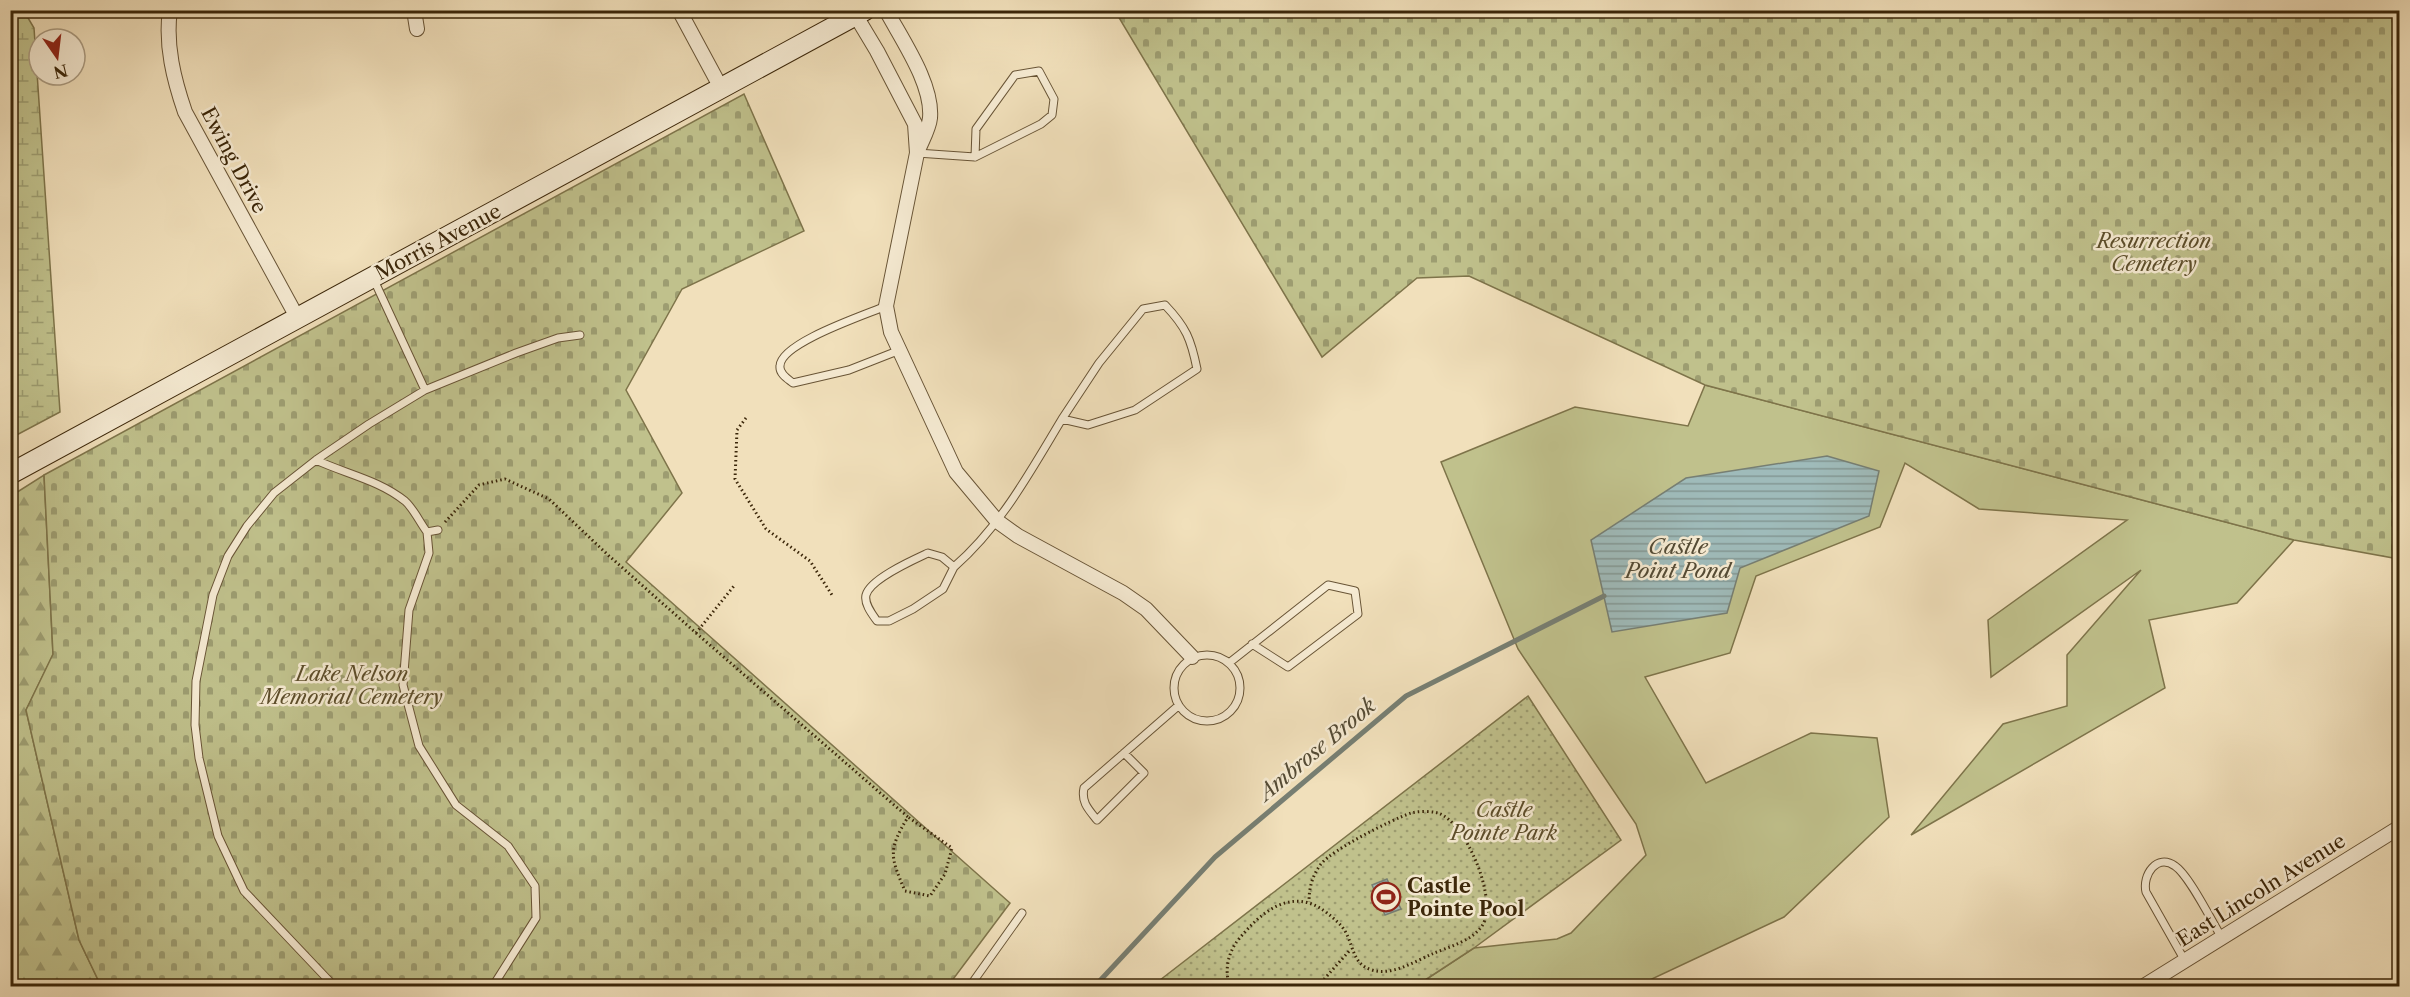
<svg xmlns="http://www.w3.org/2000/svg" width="2410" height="997" font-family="'Libre Caslon Text',serif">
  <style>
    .grass { fill: #c0c18c; stroke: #7e744a; stroke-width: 1.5 }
    .forest { fill: url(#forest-firs); stroke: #7e744a; stroke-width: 1.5 }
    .wetland { fill: url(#wetland-marsh); stroke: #7e744a; stroke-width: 1.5 }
    .cemetery { fill: url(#cemetery-stones); stroke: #7e744a; stroke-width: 1.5 }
    .park { fill: url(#park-dots); stroke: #7e744a; stroke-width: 1.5 }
    .water { fill: url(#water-rules); stroke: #777f73; stroke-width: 1.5 }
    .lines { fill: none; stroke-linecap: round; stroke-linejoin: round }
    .stream { stroke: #777f73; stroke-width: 5 }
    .lane-casing { stroke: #685436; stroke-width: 9 }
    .street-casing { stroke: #685436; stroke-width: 16 }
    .secondary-casing { stroke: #3b2609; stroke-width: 22 }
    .path { stroke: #3b2609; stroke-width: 3; stroke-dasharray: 1.5 3; stroke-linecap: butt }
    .lane { stroke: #f6ebd3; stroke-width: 7 }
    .street { stroke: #f6ebd3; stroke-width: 14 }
    .secondary { stroke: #f6ebd3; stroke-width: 20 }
    .labels { text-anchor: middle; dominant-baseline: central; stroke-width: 5; stroke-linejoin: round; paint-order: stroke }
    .street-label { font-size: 20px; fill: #3b2609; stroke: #f6ebd3 }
    .park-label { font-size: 20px; font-style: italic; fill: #5c4d2a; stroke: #f6ebd3 }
    .poi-label { font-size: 20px; font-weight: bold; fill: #3b2609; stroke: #f6ebd3; text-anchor: start }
    .water-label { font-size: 21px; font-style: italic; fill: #544b35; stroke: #f6ebd3 }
  </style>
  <defs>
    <pattern id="forest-firs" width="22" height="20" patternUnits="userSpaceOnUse" patternTransform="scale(1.5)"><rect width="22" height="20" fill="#c0c18c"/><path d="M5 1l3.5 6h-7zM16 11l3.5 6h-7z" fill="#9d9d71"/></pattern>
    <pattern id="wetland-marsh" width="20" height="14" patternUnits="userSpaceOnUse" patternTransform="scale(1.5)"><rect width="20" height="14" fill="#c0c18c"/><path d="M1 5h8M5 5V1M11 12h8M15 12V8" fill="none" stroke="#9d9d71"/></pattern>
    <pattern id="cemetery-stones" width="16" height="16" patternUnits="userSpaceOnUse" patternTransform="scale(1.5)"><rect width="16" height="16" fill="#c0c18c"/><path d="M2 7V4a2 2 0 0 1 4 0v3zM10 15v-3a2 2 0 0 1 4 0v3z" fill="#9d9d71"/></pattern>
    <pattern id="park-dots" width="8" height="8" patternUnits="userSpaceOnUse" patternTransform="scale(1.5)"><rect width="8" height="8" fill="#c0c18c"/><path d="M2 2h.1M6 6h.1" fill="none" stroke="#9d9d71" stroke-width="1.8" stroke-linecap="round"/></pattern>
    <pattern id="water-rules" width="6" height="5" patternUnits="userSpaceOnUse" patternTransform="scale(1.5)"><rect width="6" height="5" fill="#9fbbba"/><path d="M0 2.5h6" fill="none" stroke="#839895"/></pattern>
  </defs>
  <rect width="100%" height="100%" fill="#f1e0bb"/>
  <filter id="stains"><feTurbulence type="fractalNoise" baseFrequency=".00333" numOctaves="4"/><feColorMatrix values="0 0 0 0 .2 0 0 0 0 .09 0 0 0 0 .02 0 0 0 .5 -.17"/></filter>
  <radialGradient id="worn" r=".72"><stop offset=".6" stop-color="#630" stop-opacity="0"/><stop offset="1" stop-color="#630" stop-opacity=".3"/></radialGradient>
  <path class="grass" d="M1705 385 2294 540 2237 603 2149 620 2165 688 1911 835 2003 724 2067 706V655L2141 570 1991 677 1988 620 2127 520 1979 509 1905 463 1880 527 1756 576 1730 653 1645 677 1706 783 1811 733 1877 738 1889 817 1784 917 1637 986H1416L1474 948 1557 939 1571 933 1646 855 1636 824 1518 649 1441 462 1575 407 1688 426Z"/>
  <path class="forest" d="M44 475 53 655 26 710 79 940 101 986H11V496Z"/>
  <path class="wetland" d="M24 11 34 28 60 412 11 438 10 11Z"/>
  <path class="cemetery" d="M1115 11H2399V559L2294 540 1705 385 1469 276 1417 278 1322 357Z
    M744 94 804 231 682 289 626 390 682 493 626 562 1010 903 948 986H101L79 940 26 710 53 654 44 475Z"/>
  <path class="park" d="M1528 696 1621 840 1474 948 1416 986H1172L1160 980Z"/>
  <path class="water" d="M1827 456 1879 471 1869 516 1740 568 1727 613 1612 632 1591 540 1686 478Z
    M1387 879 1401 909 1385 915 1372 885Z"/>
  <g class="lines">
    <path class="stream" d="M1095 986 1215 857 1406 696 1604 596"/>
    <g class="lane-casing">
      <path id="lane" d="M1039 71 1054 99 1052 115 1041 124 975 157 976 129 1015 75Z
        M917 153 975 157
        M374 280 425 390
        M1165 305C1186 327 1191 339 1197 369L1135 410 1088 425 1062 419 1099 363 1143 309Z
        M886 306C865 315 780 343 780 366 779 374 788 379 793 383L849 370 900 350
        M316 460C346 474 379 480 405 501 414 509 420 523 427 532L438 530
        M427 532 429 553 409 610 403 685 419 746 456 805 508 846 535 886 536 918 493 986
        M928 553 942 557 954 567 943 589 913 609 889 621H877C872 614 864 604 866 595 870 579 913 560 928 553Z
        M954 567C1001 526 1030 472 1062 419
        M1174 688a33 33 0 1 1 66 0a33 33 0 1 1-66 0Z
        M1229 663 1328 585 1355 591 1358 614 1288 667 1252 644
        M1124 753 1144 773 1097 820C1088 809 1081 802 1084 788L1178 706
        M2185 961 2146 892C2142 875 2157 853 2175 866 2189 875 2212 922 2222 938
        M334 986 244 891 218 836 199 758 195 725 196 681 213 595 228 556 247 526 274 493 316 460 369 424 425 390 516 353 558 338 580 335
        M970 986 1022 913"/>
    </g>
    <g class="street-casing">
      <path id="street" d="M170 10C165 45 174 80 185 112L298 319
        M414 10 417 29
        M679 10 721 88
        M856 16 877 51 915 124 917 153C921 142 929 129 930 118 933 84 902 40 886 10
        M917 153 886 306 891 332 956 472 997 521 1018 536 1123 593 1146 609 1192 657
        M2144 986 2400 827"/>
    </g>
    <g class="secondary-casing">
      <path id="secondary" d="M10 474 865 10"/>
    </g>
    <path class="path" d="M746 418 737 430 735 479 766 529 810 561 832 595
      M445 522 479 485 505 479 549 499 608 555 696 633 734 586
      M696 633 908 817C888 850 890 856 905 891L930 896 945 874 952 848 908 817
      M1230 986C1224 971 1228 953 1238 940 1261 912 1291 886 1326 912 1333 918 1340 923 1345 931 1354 946 1352 964 1372 970 1391 976 1414 962 1432 954 1448 947 1472 941 1482 926 1499 901 1466 822 1438 813 1430 811 1419 811 1411 813 1391 820 1333 849 1321 864 1312 876 1309 888 1309 902
      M1318 986 1351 949"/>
    <use href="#lane" class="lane"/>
    <use href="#street" class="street"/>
    <use href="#secondary" class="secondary"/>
  </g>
  <defs>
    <g id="stadium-ring" transform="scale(1.5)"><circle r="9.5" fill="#f6ebd3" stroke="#8f2418" stroke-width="1.5"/><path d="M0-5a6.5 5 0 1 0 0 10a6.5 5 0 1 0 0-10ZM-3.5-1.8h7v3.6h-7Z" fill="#8f2418"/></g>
  </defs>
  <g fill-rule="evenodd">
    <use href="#stadium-ring" x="1386" y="897"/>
  </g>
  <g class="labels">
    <g class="street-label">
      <text transform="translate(234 160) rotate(62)">Ewing Drive</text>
      <text transform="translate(438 242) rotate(-28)">Morris Avenue</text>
      <text transform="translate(2261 890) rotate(-32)">East Lincoln Avenue</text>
    </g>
    <g class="park-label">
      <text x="2154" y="241">Resurrection<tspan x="2154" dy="23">Cemetery</tspan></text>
      <text x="352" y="674">Lake Nelson<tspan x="352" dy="23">Memorial Cemetery</tspan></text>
      <text x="1504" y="810">Castle<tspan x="1504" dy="23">Pointe Park</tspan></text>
    </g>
    <g class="poi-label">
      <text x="1407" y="886">Castle<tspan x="1407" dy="23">Pointe Pool</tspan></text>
    </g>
    <g class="water-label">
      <text x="1678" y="546">Castle<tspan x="1678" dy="24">Point Pond</tspan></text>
      <text transform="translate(1317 749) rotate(-40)">Ambrose Brook</text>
    </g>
  </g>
  <rect width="2410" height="997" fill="none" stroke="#f1e0bb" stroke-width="36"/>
  <rect x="12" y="12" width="2386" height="973" fill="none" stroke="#3b2609" stroke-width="3"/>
  <rect x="18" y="18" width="2374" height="961" fill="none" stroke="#3b2609" stroke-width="1.5"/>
  <g transform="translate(57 57) rotate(166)"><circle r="28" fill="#f6ebd3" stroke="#ab9c82" stroke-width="1.5"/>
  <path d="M0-4.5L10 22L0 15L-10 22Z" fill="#8f2418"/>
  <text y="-9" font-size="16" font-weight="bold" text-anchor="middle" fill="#3b2609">N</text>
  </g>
  <rect width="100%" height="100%" filter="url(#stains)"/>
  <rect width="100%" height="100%" fill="url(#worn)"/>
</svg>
